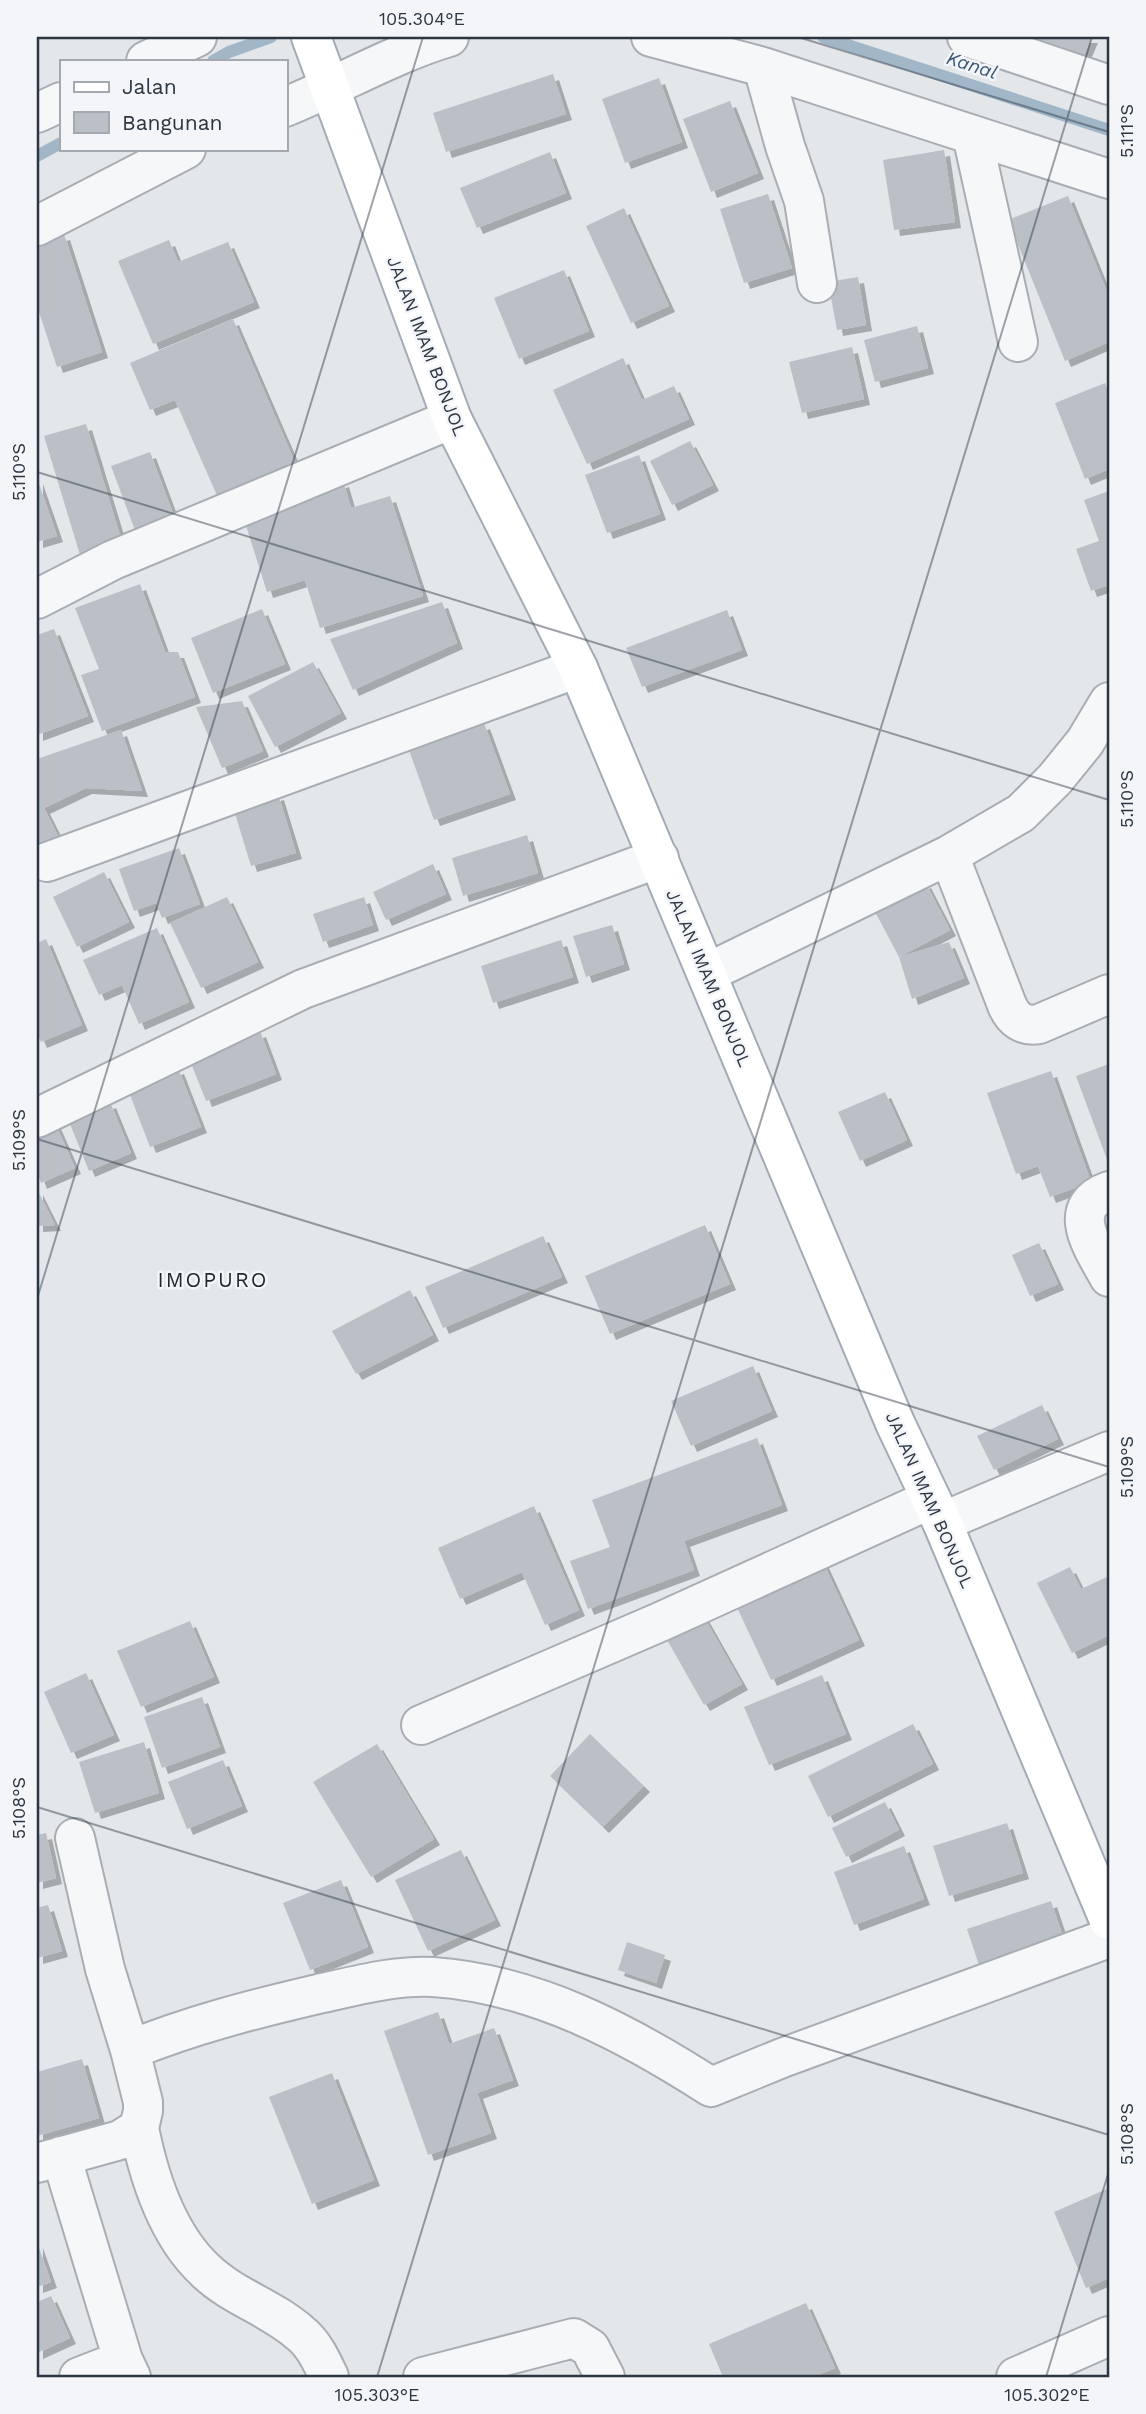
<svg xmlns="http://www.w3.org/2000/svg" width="1146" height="2414" font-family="'Work Sans',sans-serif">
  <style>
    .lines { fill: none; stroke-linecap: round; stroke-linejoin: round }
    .stream { stroke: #a1b7c8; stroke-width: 12 }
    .building { fill: #bbc0c7; filter: url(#shadow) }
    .minor-casing { stroke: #a8aeb4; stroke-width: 42 }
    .major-casing { stroke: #a3acb5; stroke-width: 42 }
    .minor { stroke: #f6f7f9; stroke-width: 38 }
    .major { stroke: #fff; stroke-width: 38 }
    .ticks { fill: none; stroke: #2c3642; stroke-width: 2; stroke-opacity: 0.45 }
    .labels { text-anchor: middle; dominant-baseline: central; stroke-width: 5; stroke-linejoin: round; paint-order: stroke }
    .street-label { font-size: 18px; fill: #2c3642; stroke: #f3f5f8 }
    .water-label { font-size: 19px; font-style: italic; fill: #385773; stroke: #f3f5f8 }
    .quarter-label { font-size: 21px; letter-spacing: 2px; fill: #1e2733; stroke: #f3f5f8 }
    .neatline { fill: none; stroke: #2c3642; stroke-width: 2.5 }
    .ticks-label { font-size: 18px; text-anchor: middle; fill: #2c3642 }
  </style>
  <defs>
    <filter id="shadow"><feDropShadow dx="6" dy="6" stdDeviation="0" flood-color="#0004"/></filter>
  </defs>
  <rect width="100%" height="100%" fill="#e3e7ea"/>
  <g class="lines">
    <path class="stream" d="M823 37 1109 130
      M213 61 229 52 271 37
      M37 156 61 143"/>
  </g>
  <path class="building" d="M1040 37H1092L1083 58 1037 42Z
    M553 74 566 114 446 152 433 113Z
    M659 78 682 142 625 163 602 99Z
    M730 101 758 173 711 192 683 119Z
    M944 150 955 222 894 230 883 160Z
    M550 152 566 193 477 228 460 188Z
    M768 194 792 268 744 283 720 209Z
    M1068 196 1109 297V342L1065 361 1008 220Z
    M624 208 669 306 631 323 586 226Z
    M64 234 102 352 57 367 37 306V242Z
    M169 240 178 262 228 242 254 302 153 344 118 261Z
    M564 270 589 331 519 359 494 298Z
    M858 277 866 325 837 330 828 282Z
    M233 319 300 474 222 507 175 400 150 410 130 363Z
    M917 326 928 368 875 382 864 340Z
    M852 347 864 399 802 413 789 362Z
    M623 358 642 400 674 386 689 419 587 464 553 390Z
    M1105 383 1109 394V469L1085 479 1055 403Z
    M86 424 122 542 80 555 44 436Z
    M690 441 713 485 672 505 650 461Z
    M150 452 175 519 136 533 111 466Z
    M639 455 660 514 607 533 585 475Z
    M37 478 57 536 37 542Z
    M343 481 351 508 390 496 423 596 320 628 305 580 267 592 242 513Z
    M1109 491V585L1091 591 1076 549 1099 541 1084 500Z
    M140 584 165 652H178L195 697 102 731 81 675 99 669 75 608Z
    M442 602 457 643 353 690 330 639Z
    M262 609 285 664 213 693 191 638Z
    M727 610 742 650 642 687 626 648Z
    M54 629 88 716 37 735V635Z
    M313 662 341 713 275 747 248 696Z
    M242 701 263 751 222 768 196 707Z
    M484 723 510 794 434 820 409 750Z
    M121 730 142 791 86 788 44 808 61 842 37 854V759Z
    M278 794 296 853 251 866 233 807Z
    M527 835 538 873 463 896 452 858Z
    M179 848 200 904 162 918 156 903 134 911 119 869Z
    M433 864 446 894 386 920 373 892Z
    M104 872 129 922 77 947 53 897Z
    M925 882 950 930 899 957 873 908Z
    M227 897 258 962 201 988 170 923Z
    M364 897 373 925 323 942 313 914Z
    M612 925 624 964 586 977 573 936Z
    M157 928 189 1002 139 1024 122 985 99 995 83 960Z
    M46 939 82 1025 41 1042 37 1033V943Z
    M561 940 573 977 493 1003 481 966Z
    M949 942 964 978 912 999 899 957Z
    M260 1031 276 1074 206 1101 189 1058Z
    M1109 1064V1165L1076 1076Z
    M178 1068 201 1127 150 1147 127 1087Z
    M1051 1071 1091 1182 1050 1197 1038 1166 1016 1174 987 1093Z
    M885 1092 907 1140 860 1161 838 1112Z
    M110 1102 131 1153 89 1171 68 1119Z
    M55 1123 75 1168 41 1183 37 1172V1131Z
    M37 1189 55 1225 37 1226Z
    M705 1225 730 1284 610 1334 585 1276Z
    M543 1236 562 1277 443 1328 425 1287Z
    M1039 1243 1058 1284 1030 1296 1012 1255Z
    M410 1290 433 1335 356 1374 332 1331Z
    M753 1366 772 1411 691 1446 671 1401Z
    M1042 1405 1058 1439 994 1470 977 1436Z
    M757 1438 782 1505 684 1541 694 1570 588 1609 570 1561 610 1547 592 1500Z
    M534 1506 579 1610 545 1625 522 1572 460 1599 438 1548Z
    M822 1560 859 1640 771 1680 734 1601Z
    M1070 1567 1081 1589 1109 1576V1635L1072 1653 1037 1583Z
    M700 1610 742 1684 704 1705 662 1631Z
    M190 1621 214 1677 141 1707 117 1651Z
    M86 1673 114 1735 71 1753 44 1692Z
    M822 1675 846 1734 769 1765 744 1707Z
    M202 1697 220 1747 162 1768 144 1717Z
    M913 1724 933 1764 828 1817 808 1776Z
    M590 1734 644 1786 603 1827 550 1776Z
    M144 1742 159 1793 95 1813 79 1762Z
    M377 1744 434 1839 371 1877 313 1782Z
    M223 1760 242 1806 187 1829 168 1782Z
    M885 1802 899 1830 846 1857 832 1828Z
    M1007 1823 1023 1873 949 1896 933 1846Z
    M46 1833 56 1878 37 1883V1835Z
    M904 1846 924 1899 854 1925 834 1872Z
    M461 1850 495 1920 428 1951 395 1880Z
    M341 1880 368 1947 310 1970 283 1903Z
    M1051 1901 1064 1940 980 1968 967 1929Z
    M48 1905 62 1951 37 1958V1908Z
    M627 1942 665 1955 656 1983 618 1970Z
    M438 2012 449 2044 494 2028 513 2080 477 2093 491 2133 428 2155 384 2031Z
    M82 2059 99 2118 37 2136V2072Z
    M332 2073 374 2180 312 2204 269 2097Z
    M1109 2188V2278L1086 2288 1054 2212Z
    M37 2242 51 2282 37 2287Z
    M51 2296 70 2338 37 2353V2302Z
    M806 2303 835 2368 813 2377H723L709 2344Z"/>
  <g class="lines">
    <g class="minor-casing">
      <path id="minor" d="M651 37 763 67 1109 179
        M967 37 1109 85
        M146 61 197 37
        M763 67 785 146 804 201 817 283
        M285 107C340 85 392 54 449 37
        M37 113 61 102
        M972 135 1018 342
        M37 226 186 149
        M37 599 113 560 452 419
        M949 855 1007 1005C1013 1019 1023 1027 1039 1024L1109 994
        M47 862 578 668
        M707 973 949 855 1021 813 1055 779 1085 742 1109 702
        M37 1118 303 989 659 858
        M1109 1191C1063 1207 1094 1249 1109 1277
        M942 1522 1109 1451
        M421 1725 660 1622 931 1499
        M75 1838 105 1969 130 2050
        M139 2128C149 2178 168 2236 206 2271 233 2297 272 2308 300 2333 314 2344 322 2362 329 2377
        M61 2156 123 2360 131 2377
        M37 2163 120 2140 139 2128 143 2111V2102L130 2050C191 2025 254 2009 318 1994 355 1986 394 1975 433 1977 535 1984 627 2033 711 2087L782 2058 1109 1938
        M79 2377 123 2360
        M423 2377 574 2338 590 2348 605 2377
        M1016 2377 1109 2336"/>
    </g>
    <g class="major-casing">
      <path id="major" d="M311 37 452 419 578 668 895 1423 942 1522 1109 1920"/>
    </g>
    <use href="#minor" class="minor"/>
    <use href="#major" class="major"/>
  </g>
  <path class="ticks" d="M798 37 1109 132M37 472 1109 800M37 1139 1109 1467M37 1299 423 37M37 1807 1109 2135M377 2377 1092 37M1046 2377 1109 2171"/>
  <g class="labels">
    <g class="street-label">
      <text transform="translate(427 346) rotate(69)">JALAN IMAM BONJOL</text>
      <text transform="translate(709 978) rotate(67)">JALAN IMAM BONJOL</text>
      <text transform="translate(930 1500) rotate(66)">JALAN IMAM BONJOL</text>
    </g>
    <g class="water-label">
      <text transform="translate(972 65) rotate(18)">Kanal</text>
    </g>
    <g class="quarter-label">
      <text x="213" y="1279">IMOPURO</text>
    </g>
  </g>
  <rect width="1146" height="2414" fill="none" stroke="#f3f5f8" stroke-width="77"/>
  <rect x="60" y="60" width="228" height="91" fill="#f3f5f8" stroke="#a3a9af" stroke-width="2"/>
  <rect x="74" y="82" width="35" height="10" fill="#ffffff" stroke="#a3a9af" stroke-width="2"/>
  <text x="122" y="94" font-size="21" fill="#2c3642">Jalan</text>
  <rect x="74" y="112" width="35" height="21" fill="#bbc0c7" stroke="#a3a9af" stroke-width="2"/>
  <text x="122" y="130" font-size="21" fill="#2c3642">Bangunan</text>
  <rect x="38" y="38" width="1070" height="2338" class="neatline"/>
  <g class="ticks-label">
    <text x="422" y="25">105.304°E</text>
    <text transform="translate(1127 131) rotate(-90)" y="6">5.111°S</text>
    <text transform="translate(19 472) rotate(-90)" y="6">5.110°S</text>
    <text transform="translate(1127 799) rotate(-90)" y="6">5.110°S</text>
    <text transform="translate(19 1140) rotate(-90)" y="6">5.109°S</text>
    <text transform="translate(1127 1467) rotate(-90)" y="6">5.109°S</text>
    <text transform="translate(19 1808) rotate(-90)" y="6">5.108°S</text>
    <text transform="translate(1127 2134) rotate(-90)" y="6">5.108°S</text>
    <text x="377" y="2401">105.303°E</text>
    <text x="1047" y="2401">105.302°E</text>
  </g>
</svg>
